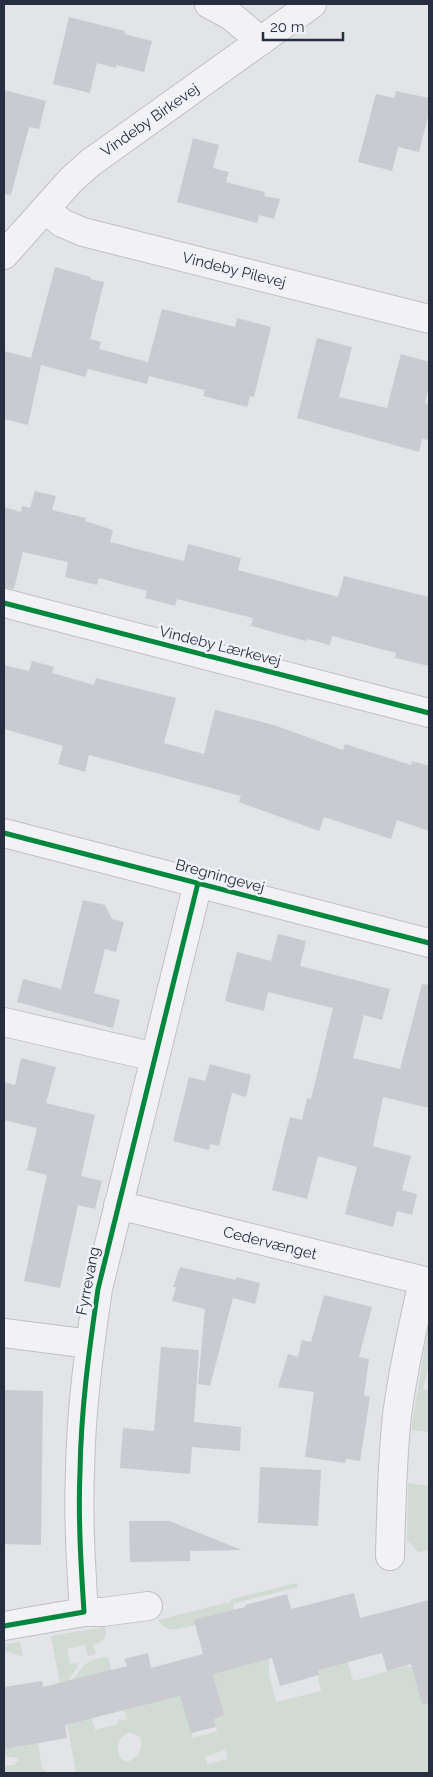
<svg xmlns="http://www.w3.org/2000/svg" width="433" height="1777" font-family="Raleway,sans-serif">
  <style>
    .green { fill: #d1dbd3; fill-rule: evenodd }
    .building { fill: #c9cbd0 }
    .lines { fill: none; stroke-linecap: round; stroke-linejoin: round }
    .minor-casing { stroke: #bfc1c6; stroke-width: 30 }
    .minor { stroke: #f2f2f4; stroke-width: 28 }
    .cycleway-casing { stroke: #f0f2f7; stroke-width: 8 }
    .cycleway { stroke: #00873e; stroke-width: 5 }
    .labels { text-anchor: middle; dominant-baseline: central; stroke-width: 5; stroke-linejoin: round; paint-order: stroke }
    .street-label { font-size: 15px; fill: #282e42; stroke: #f0f2f7 }
  </style>
  <rect width="100%" height="100%" fill="#e2e4e8"/>
  <path class="green" d="M429 1322V1364L423 1389 429 1391V1432L411 1430Z
    M408 1483 429 1486V1550L419 1552 407 1541Z
    M297 1583V1589L293 1588 233 1604 242 1639 269 1652V1675L276 1702 321 1691 318 1676 319 1675 311 1645 346 1656 353 1681 406 1666 429 1670V1773H76L51 1636 105 1627C107 1637 104 1642 93 1644L96 1654 88 1656 85 1645 67 1649 70 1664 77 1663 78 1666 69 1679V1681C77 1678 80 1668 87 1663 93 1659 100 1658 107 1657L109 1658 111 1670 92 1718 95 1730 118 1724V1719L127 1720 124 1710 178 1688 193 1738 217 1731 214 1718 224 1715 208 1655 196 1625C181 1628 167 1635 158 1620L230 1602 231 1599ZM128 1733C149 1734 143 1757 127 1762 113 1757 116 1738 128 1733ZM225 1750 228 1759 207 1764 205 1757Z
    M20 1642 23 1656C15 1656 11 1651 4 1652V1644Z
    M38 1742 42 1770H46L48 1773H4V1766L14 1765 19 1761 17 1758 4 1756V1749Z"/>
  <path class="building" d="M69 17 125 31 124 34 152 41 144 72 116 65V68L97 63 90 93 53 84Z
    M4 90 46 101 39 129 29 127 11 195 4 194Z
    M396 91 429 98V113L419 152 398 147 392 171 358 162 376 94 394 98Z
    M193 138 219 145 213 168 229 172 226 182 265 192 264 196 280 199 274 219 259 215 257 223 177 202Z
    M55 267 91 277 90 279 104 282 90 339 101 342 99 349 148 362 162 309 235 327 237 318 271 327 254 397 250 396 247 407 203 396 205 390 149 376 147 384 88 369 85 377 41 365 28 425 4 419V351L31 358Z
    M317 338 352 347 339 397 387 408 401 354 429 362V385L425 403 429 404V440L422 439 419 452 297 418Z
    M35 491 56 496 52 510 86 518 85 521 113 530 110 542 184 561 188 544 241 558 238 570 338 597 344 576 429 597V666L395 658 396 653 332 636 330 645 307 639 306 641 251 626 253 618 177 599 175 606 145 598 147 591 99 578 97 585 65 577 68 562 23 552 14 589 4 588V507L21 512 22 506 30 508Z
    M32 661 54 667 52 673 94 685 96 678 176 698 164 743 204 754 215 710 274 725 343 750 345 744 411 765 412 761 429 766V831L397 820 391 839 324 817 319 831 239 802 241 796 89 755 85 772 58 764 63 746 4 729V665L29 671Z
    M83 900 105 905 112 919 124 922 116 952 105 949 94 993 120 1000 113 1028 17 1002 23 979 61 989Z
    M278 934 306 941 300 966 390 989 382 1020 364 1015 353 1058 400 1069 422 984 429 985V1108L383 1097 373 1146 411 1156 402 1190 417 1194 412 1215 397 1211 393 1227 345 1214 357 1167 318 1156 307 1199 272 1190 290 1117 302 1120 307 1098 311 1099 333 1008 268 992 264 1011 225 1001 237 952 271 961Z
    M21 1058 56 1067 46 1103 95 1115 81 1176 102 1181 95 1209 78 1205 60 1288 24 1281 47 1175 27 1170 37 1128 4 1120V1082L15 1085Z
    M210 1064 251 1075 246 1097 232 1093 219 1146 210 1144 209 1150 173 1141 189 1077 205 1081Z
    M180 1267 236 1280V1277L260 1283 255 1304 233 1298 210 1386 198 1384 205 1309 172 1301 176 1287H173Z
    M324 1295 372 1307 359 1357 369 1359 364 1395 370 1397 360 1461 346 1459 345 1463 305 1457 314 1392 278 1387 288 1354 298 1357 302 1340 311 1342Z
    M161 1347 199 1350 194 1422 241 1427 240 1451 192 1447 190 1474 120 1468 123 1428 154 1431Z
    M4 1390 43 1391 41 1545 4 1544Z
    M260 1467 321 1470 318 1526 258 1523Z
    M129 1521H169L242 1550 190 1551V1561L130 1562Z
    M354 1593 360 1618 429 1600V1703L422 1704 411 1664 387 1671 382 1653 318 1670 319 1675 280 1686 272 1658 213 1674 224 1715 214 1719 216 1727 191 1733 180 1696 65 1725 67 1738 4 1749V1687L42 1681 43 1687 127 1666 124 1659 148 1653 151 1668 203 1654 194 1620 245 1607V1605L287 1594 291 1609Z"/>
  <g class="lines">
    <g class="minor-casing">
      <path id="minor" d="M209 4 231 16 261 41
        M45 209 62 223 83 232 429 319
        M4 255 71 180 90 163 312 4
        M4 603 429 713
        M4 833 429 943
        M4 1022 155 1057
        M118 1205 429 1282
        M4 1333 90 1344
        M390 1556C391 1509 392 1462 397 1415 403 1370 413 1325 423 1281
        M84 1612H103L148 1606
        M4 1626 84 1612C81 1566 78 1518 80 1471 81 1410 89 1350 98 1289L198 883"/>
    </g>
    <use href="#minor" class="minor"/>
    <g class="cycleway-casing">
      <path id="cycleway" d="M4 603 429 713
        M4 833 429 943
        M4 1626 84 1612C81 1566 78 1518 80 1471 81 1410 89 1350 98 1289L198 883"/>
    </g>
    <use href="#cycleway" class="cycleway"/>
  </g>
  <g class="labels">
    <g class="street-label">
      <text transform="translate(150 120) rotate(-35)">Vindeby Birkevej</text>
      <text transform="translate(234 270) rotate(14)">Vindeby Pilevej</text>
      <text transform="translate(220 646) rotate(14)">Vindeby Lærkevej</text>
      <text transform="translate(220 876) rotate(15)">Bregningevej</text>
      <text transform="translate(270 1243) rotate(14)">Cedervænget</text>
      <text transform="translate(88 1281) rotate(-79)">Fyrrevang</text>
    </g>
  </g>
  <rect width="433" height="1777" fill="none" stroke="#282e42" stroke-width="10"/>
  <path d="M263 32v8h80v-8" fill="none" stroke="#282e42" stroke-width="2.5"/>
  <text x="270" y="32" font-size="15" fill="#282e42" stroke="#f0f2f7" stroke-width="4" paint-order="stroke">20 m</text>
</svg>
